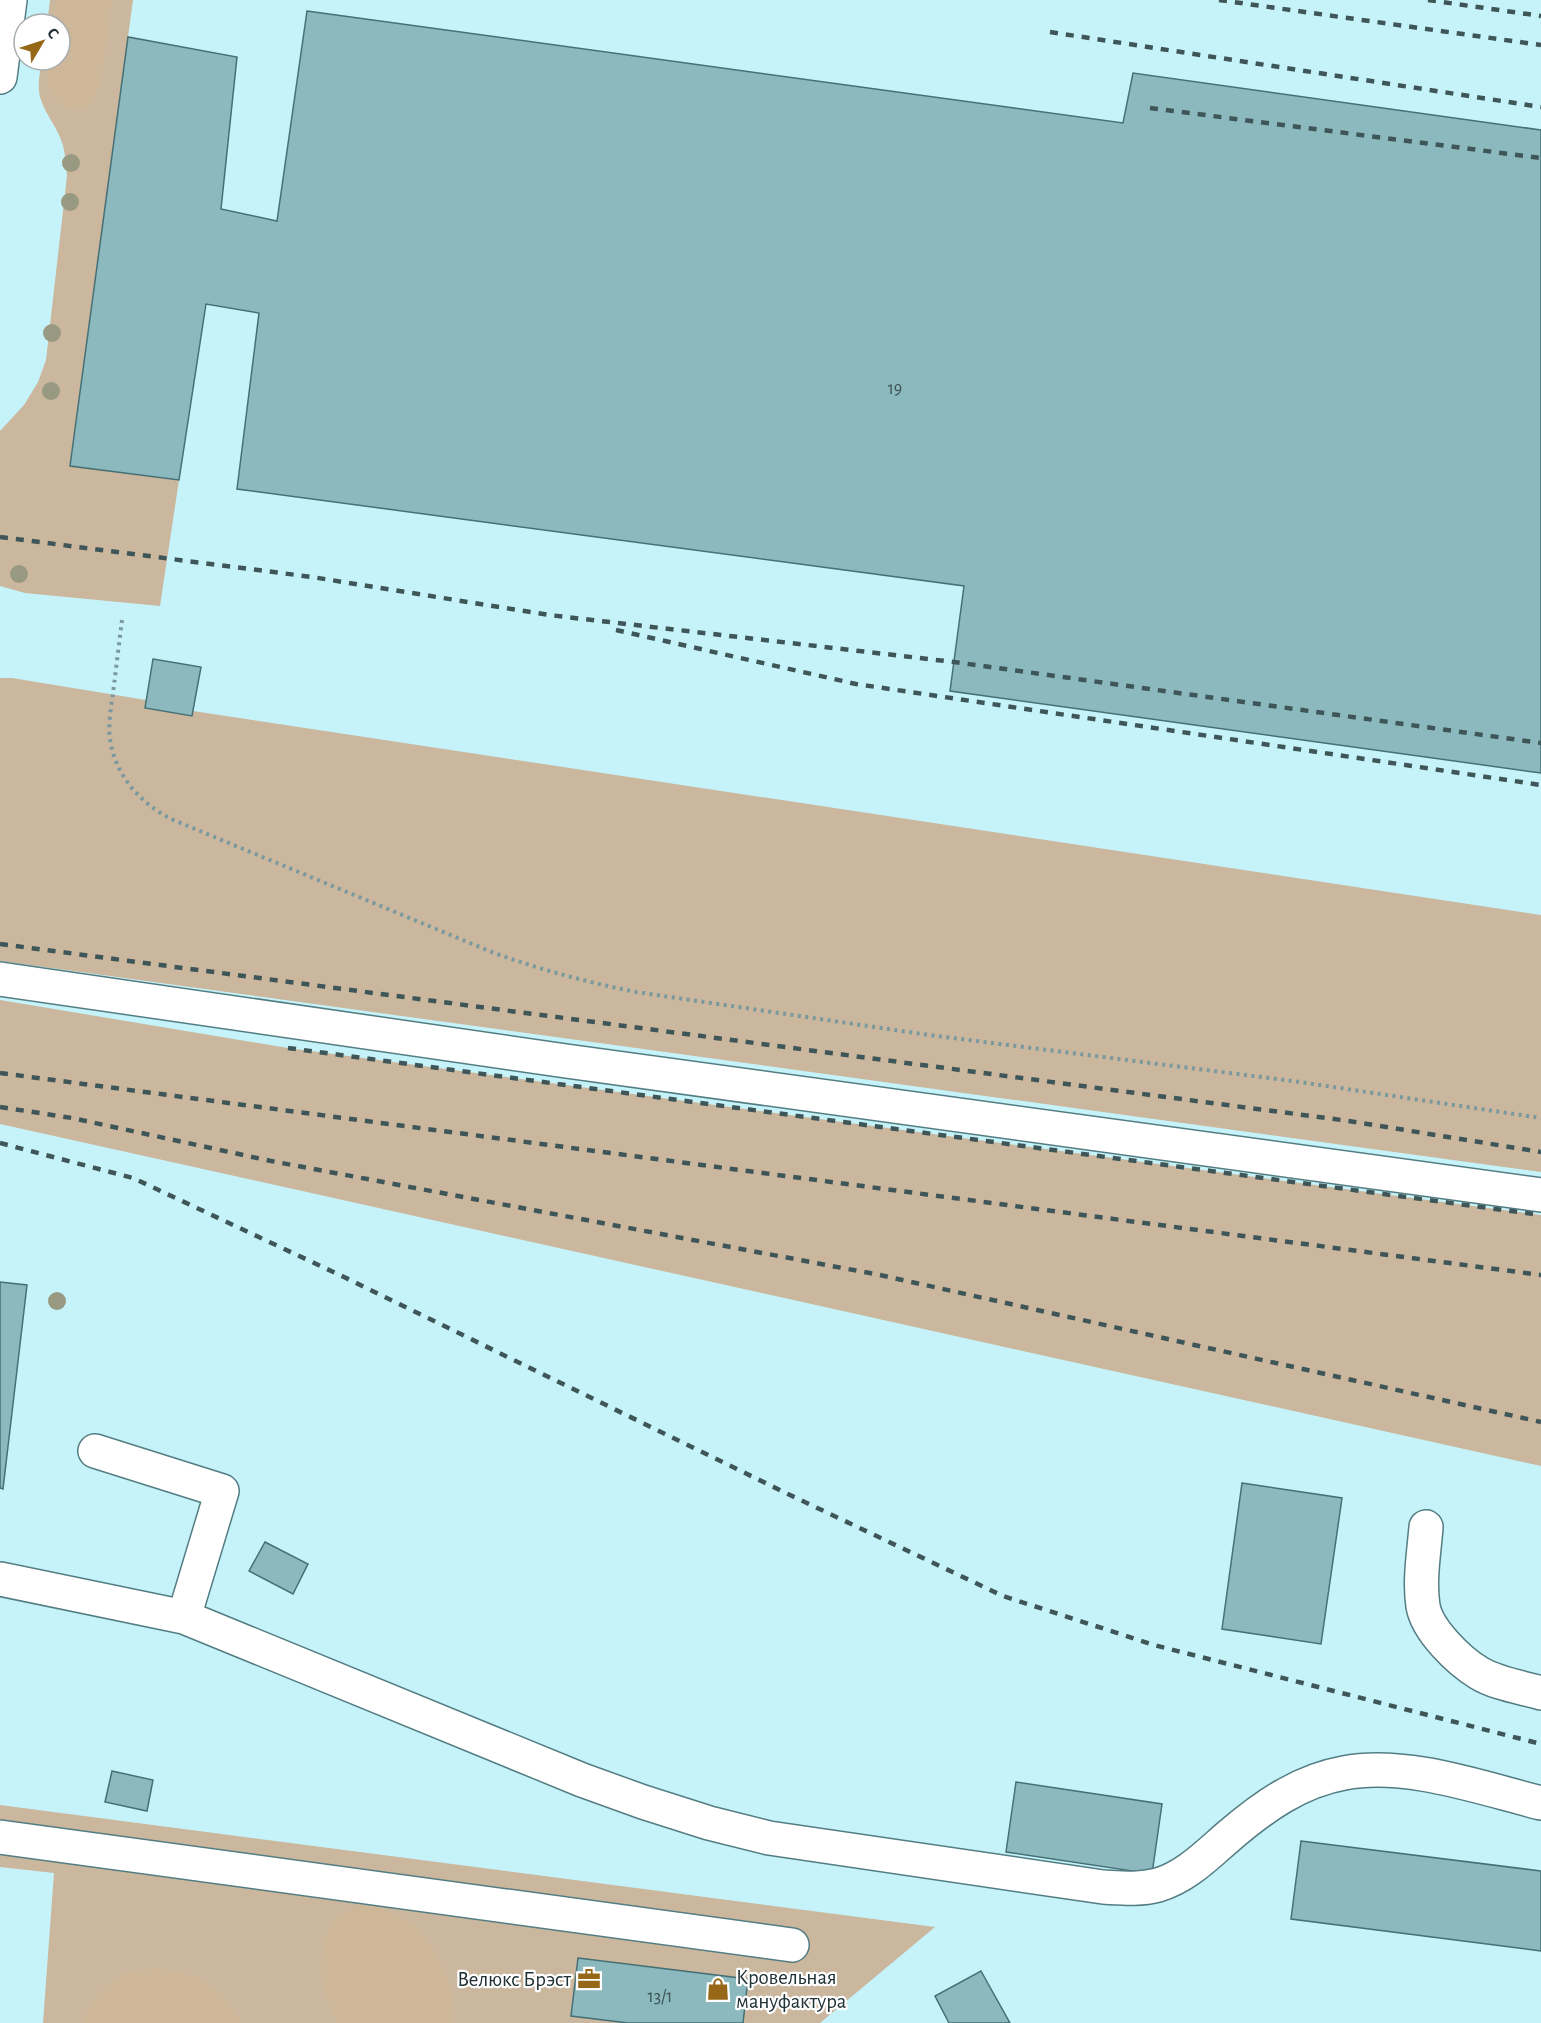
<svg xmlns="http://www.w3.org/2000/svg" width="1541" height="2023" font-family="'Alegreya Sans',sans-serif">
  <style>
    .green { fill: #cbb79e }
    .forest { fill: #ceb799 }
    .building { fill: #8bb9be; stroke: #467075; stroke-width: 1.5 }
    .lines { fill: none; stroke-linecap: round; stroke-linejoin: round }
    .minor-casing { stroke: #537d82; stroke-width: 36 }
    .path { stroke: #79999e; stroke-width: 4; stroke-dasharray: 3 4.5; stroke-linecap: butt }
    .minor { stroke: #fff; stroke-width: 33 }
    .rail { stroke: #3f5659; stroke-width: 4.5; stroke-dasharray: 8 8; stroke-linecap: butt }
    .tree { fill: #979980 }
    .labels { text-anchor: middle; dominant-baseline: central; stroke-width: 4.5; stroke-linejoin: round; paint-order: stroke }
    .number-label { font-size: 18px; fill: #3b5456 }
    .poi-label { font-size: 21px; fill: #203234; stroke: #fff; text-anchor: start }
  </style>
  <rect width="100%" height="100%" fill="#c6f3f9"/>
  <path class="green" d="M50 0H133L70 465 179 480 160 606 25 593 0 586V431L24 405 38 382 46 360 67 176C66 162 65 147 59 135 53 122 44 111 40 97 37 85 40 72 42 60H60V24H47Z
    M0 678H12L146 700 145 708 193 711 1541 915V1172L0 961Z
    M0 1000 288 1048 1541 1215V1466L0 1124Z
    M0 1805 935 1927 820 2023H43L54 1873 0 1867Z"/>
  <path class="forest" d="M56 0H112C108 24 105 81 93 99 81 118 59 109 51 92 46 81 47 71 49 60H60V24H53Z
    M376 1906C384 1910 394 1913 402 1918 437 1939 455 1984 454 2023H337C333 2013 328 2003 325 1993 316 1963 322 1915 357 1907 363 1905 370 1906 376 1906Z
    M157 1968 196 1976 223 1995 242 2023H82L83 2018 101 1989 126 1972Z"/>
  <path class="building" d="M307 11 1123 123 1133 73 1541 130V773L950 691 964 586 237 489 259 313 206 304 179 480 70 466 128 37 237 57 221 209 277 221Z
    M153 659 201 667 192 716 145 708Z
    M0 1282 27 1285 3 1489 0 1488Z
    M1242 1483 1342 1498 1321 1644 1222 1629Z
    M265 1542 308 1564 293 1594 249 1571Z
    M112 1771 153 1780 147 1811 105 1802Z
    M1016 1782 1162 1804 1152 1874 1006 1852Z
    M1301 1841 1541 1871V1951L1291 1919Z
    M578 1958 748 1979 743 2023H628L571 2016Z
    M981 1971 1010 2023H949L935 1996Z"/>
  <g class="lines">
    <g class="minor-casing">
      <path id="minor" d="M0 77 10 0
        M0 979 566 1061 1541 1195
        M1426 1527C1424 1553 1419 1580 1423 1606 1427 1630 1459 1661 1479 1673 1497 1684 1521 1687 1541 1693
        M0 1579 184 1617 222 1491 95 1451
        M184 1617 582 1780 643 1802 709 1823 769 1838 1103 1887C1122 1888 1139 1890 1158 1885 1186 1877 1208 1854 1229 1836 1263 1807 1299 1781 1344 1773 1406 1761 1481 1788 1541 1803
        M0 1837 792 1945"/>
    </g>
    <path class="path" d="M122 620C119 644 116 669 113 693 111 708 108 724 110 739 115 775 140 803 171 819L494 953C542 970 586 982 636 992L929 1035 1293 1081 1541 1118"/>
    <use href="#minor" class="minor"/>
    <path class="rail" d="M1219 0 1541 45
      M1428 0 1541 16
      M1050 32 1541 107
      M1150 108 1541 158
      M0 537 312 577 549 615 954 662 1541 743
      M616 630 856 684 1541 785
      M0 944 1349 1121 1541 1152
      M288 1048 1541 1215
      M0 1073 1541 1275
      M0 1107 72 1118 271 1161 880 1275 1541 1422
      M0 1143 133 1178 344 1277 790 1495 1003 1596 1154 1645 1541 1744"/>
  </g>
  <g class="tree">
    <circle cx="71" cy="163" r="9"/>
    <circle cx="70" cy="202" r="9"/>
    <circle cx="52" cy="333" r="9"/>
    <circle cx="51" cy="391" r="9"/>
    <circle cx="19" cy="574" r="9"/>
    <circle cx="57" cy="1301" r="9"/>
  </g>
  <defs>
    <g id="office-bare" transform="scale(1.8)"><path d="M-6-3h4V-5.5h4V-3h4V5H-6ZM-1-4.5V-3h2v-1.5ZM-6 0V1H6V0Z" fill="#966717" stroke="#fff" stroke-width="2.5" paint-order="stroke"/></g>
    <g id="shop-bare" transform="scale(1.8)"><path d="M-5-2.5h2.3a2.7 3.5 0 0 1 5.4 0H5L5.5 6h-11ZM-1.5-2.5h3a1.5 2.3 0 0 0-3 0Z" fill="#966717" stroke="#fff" stroke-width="2.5" paint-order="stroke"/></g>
  </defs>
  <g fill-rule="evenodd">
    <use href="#office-bare" x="589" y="1979"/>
    <use href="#shop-bare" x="718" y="1989"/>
  </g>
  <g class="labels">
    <g class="number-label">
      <text x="895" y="389">19</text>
      <text x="660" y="1997">13/1</text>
    </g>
    <g class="poi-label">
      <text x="736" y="1977">Кровельная<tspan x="736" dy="24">мануфактура</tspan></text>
      <text x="571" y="1979" text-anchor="end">Велюкс Брэст</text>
    </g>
  </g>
  <g transform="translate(42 42) rotate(51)"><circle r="28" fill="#ffffff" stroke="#a6adae" stroke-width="1.5"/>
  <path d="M0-4.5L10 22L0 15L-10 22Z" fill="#966717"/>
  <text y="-9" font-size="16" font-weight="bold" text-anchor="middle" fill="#203234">С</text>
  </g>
</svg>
